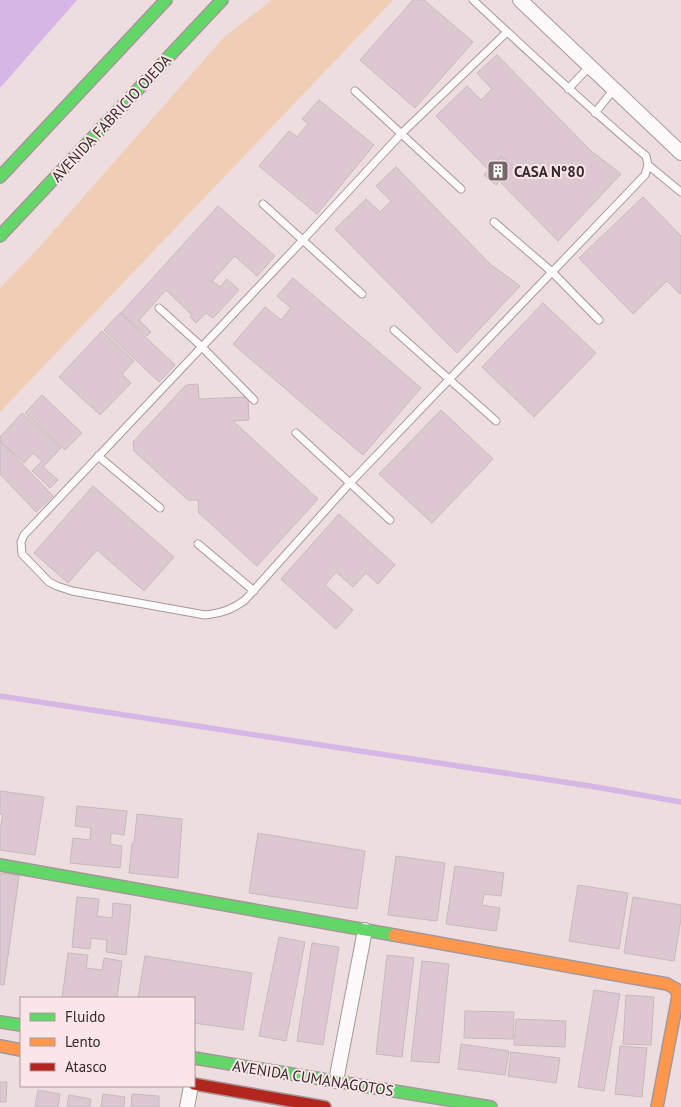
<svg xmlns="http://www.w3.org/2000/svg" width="681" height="1107" font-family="'PT Sans',sans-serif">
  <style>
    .green { fill: #f0ceb6 }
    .water { fill: #d5b6e4 }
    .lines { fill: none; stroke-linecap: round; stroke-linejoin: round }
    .stream { stroke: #d5b6e4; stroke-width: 5.5 }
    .building { fill: #ddc8d2; stroke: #c5b9bd }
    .lane-casing { stroke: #a5989a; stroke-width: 9 }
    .street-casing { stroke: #a5989a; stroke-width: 16 }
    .fast-casing { stroke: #a5989a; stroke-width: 14 }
    .slow-casing { stroke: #a5989a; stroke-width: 14 }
    .jam-casing { stroke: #a5989a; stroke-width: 14 }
    .lane { stroke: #fcfafa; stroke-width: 7 }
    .street { stroke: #fcfafa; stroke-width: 14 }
    .fast { stroke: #63d668; stroke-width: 11 }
    .slow { stroke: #ff974d; stroke-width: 11 }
    .jam { stroke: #b3261e; stroke-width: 11 }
    .labels { text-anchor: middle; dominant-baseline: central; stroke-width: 4; stroke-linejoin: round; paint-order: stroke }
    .street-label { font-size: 15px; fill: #36292b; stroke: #fae6e9 }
    .poi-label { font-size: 15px; font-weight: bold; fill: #36292b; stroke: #fae6e9; text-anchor: start }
  </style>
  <rect width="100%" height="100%" fill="#eedddf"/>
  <path class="green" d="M272 0H393L0 412V288L35 252 225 36Z"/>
  <path class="water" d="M0 0H77L0 88Z"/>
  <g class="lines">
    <path class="stream" d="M0 696 596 787 681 802"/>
  </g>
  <path class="building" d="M413 0H424L473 42 415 108 360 60Z
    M497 55 591 151 621 174 558 241 436 116 467 86 481 100 492 89 477 73Z
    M319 100 374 145 317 214 259 166 289 131 297 137 308 124 302 119Z
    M501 156 513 167 496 185 484 175Z
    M396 167 490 264 520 286 457 353 335 229 366 199 380 212 391 201 376 186Z
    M643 197 681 236V293L680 294 667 281 633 314 579 258Z
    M218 206 275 256 257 276 235 256 212 281 220 287 227 279 239 290 213 318 206 313 196 323 190 317 192 315 166 290 139 320 151 332 147 336 121 313Z
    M293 278 421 388 363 455 233 344 265 307 281 320 291 308 277 296Z
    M543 303 596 353 534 417 482 367Z
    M120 313 175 365 159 382 104 330Z
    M102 331 134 361 122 374 131 383 100 415 59 377Z
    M198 384 199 399 248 397 249 420 233 421 318 499 257 566 199 513 198 500H188L134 451 133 442 186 385Z
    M42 395 82 433 65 450 25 413Z
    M441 410 493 459 432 523 379 474Z
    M22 413 61 448 43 467 58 480 50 488 32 471 42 461 33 453 24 463 0 441V437Z
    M0 441 53 496 36 512 0 474Z
    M93 486 174 557 144 591 97 550 68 583 34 553Z
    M339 514 395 565 378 584 366 573 353 587 336 572 325 585 353 610 336 629 281 579Z
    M0 791 44 797 35 855 0 850V825H1L3 814H0Z
    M77 806 127 811 124 835 111 833 110 844 122 846 120 868 70 863 73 838 90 840 91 828 75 826Z
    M137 814 182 819 178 878 129 873 132 843H134Z
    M258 833 365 851 357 909 249 893Z
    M396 856 445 863 437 921 388 915Z
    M455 866 504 873 501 896 484 894 482 905 500 908 496 931 446 924Z
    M0 873 19 876 4 985 0 984Z
    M578 885 628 893 619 949 569 941Z
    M77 897 99 899 97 916 112 918 113 903 131 905 126 955 106 952 107 940 91 938 90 949 72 947Z
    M633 897 681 905V919L674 961 624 953Z
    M279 937 305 942 286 1041 259 1036Z
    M312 943 339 947 323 1045 297 1041Z
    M68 953 88 955 86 968 102 970 104 958 122 961 117 998H62Z
    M387 955 414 958 402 1057 376 1054Z
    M145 956 252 973 243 1030 194 1023V998H138Z
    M422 961 449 964 439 1063 411 1061Z
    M594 990 620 994 604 1091 578 1087Z
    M626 995 654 997 651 1045 623 1044Z
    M465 1011 514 1012 513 1039 464 1038Z
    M516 1019 566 1021 565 1047 514 1045Z
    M461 1044 509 1051 505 1075 458 1069Z
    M620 1046 647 1048 642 1097 615 1094Z
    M511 1052 560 1058 556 1083 508 1076Z
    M0 1082H7L6 1102H0Z
    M38 1090 60 1094 58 1107H35Z
    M103 1094 125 1097 124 1107H101Z
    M132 1094 159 1096V1107H131Z
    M69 1095 91 1099 90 1107H67Z"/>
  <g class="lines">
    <g class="lane-casing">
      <path id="lane" d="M473 0C530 53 586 106 646 156L648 165 645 175 350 483 245 600C232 610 221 613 205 615L72 591 57 586 49 582 22 554 21 542 24 535 302 241 401 134 507 32
        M568 89 590 66
        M355 91 461 189
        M595 113 614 89
        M648 165 681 192
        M263 204 362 294
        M494 222 552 272 599 320
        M159 308 201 346 254 400
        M394 330 496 421
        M296 433 390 520
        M98 456 160 508
        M198 544 254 591"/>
    </g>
    <g class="street-casing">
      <path id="street" d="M520 0 681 153
        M336 1081 365 930
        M187 1107 191 1086"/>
    </g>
    <g class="fast-casing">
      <path id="fast" d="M0 177 166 0
        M0 236 222 0
        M0 865 394 935
        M0 1022 21 1025
        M194 1058 491 1107"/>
    </g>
    <g class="slow-casing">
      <path id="slow" d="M394 935 667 984 676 989 678 996 657 1107
        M0 1046 21 1050"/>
    </g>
    <g class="jam-casing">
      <path id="jam" d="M194 1084 325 1107"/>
    </g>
    <use href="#lane" class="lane"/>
    <use href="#street" class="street"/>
    <use href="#fast" class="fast"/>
    <use href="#slow" class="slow"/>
    <use href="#jam" class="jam"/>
  </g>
  <defs>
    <g id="building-square" transform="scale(1.125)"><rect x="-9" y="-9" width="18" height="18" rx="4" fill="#76686a" stroke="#fae6e9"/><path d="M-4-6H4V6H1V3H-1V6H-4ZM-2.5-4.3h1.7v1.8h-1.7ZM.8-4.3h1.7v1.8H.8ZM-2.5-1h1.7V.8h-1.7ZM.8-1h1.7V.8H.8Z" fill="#fff"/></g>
  </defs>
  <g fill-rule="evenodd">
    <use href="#building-square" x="498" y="171"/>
  </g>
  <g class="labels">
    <g class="street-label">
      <text transform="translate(111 118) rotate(-47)">AVENIDA FABRICIO OJEDA</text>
      <text transform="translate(313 1078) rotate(9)">AVENIDA CUMANAGOTOS</text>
    </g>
    <g class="poi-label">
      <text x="514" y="171">CASA N°80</text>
    </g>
  </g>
  <rect x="20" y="997" width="175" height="90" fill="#fae6e9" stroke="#ac9a9d"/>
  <rect x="30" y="1013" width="25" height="8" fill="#63d668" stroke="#ac9a9d"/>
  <text x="65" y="1022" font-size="15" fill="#36292b">Fluido</text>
  <rect x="30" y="1038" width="25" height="8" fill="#ff974d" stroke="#ac9a9d"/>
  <text x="65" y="1047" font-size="15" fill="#36292b">Lento</text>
  <rect x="30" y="1063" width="25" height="8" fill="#b3261e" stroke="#ac9a9d"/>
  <text x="65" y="1072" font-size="15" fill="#36292b">Atasco</text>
</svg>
